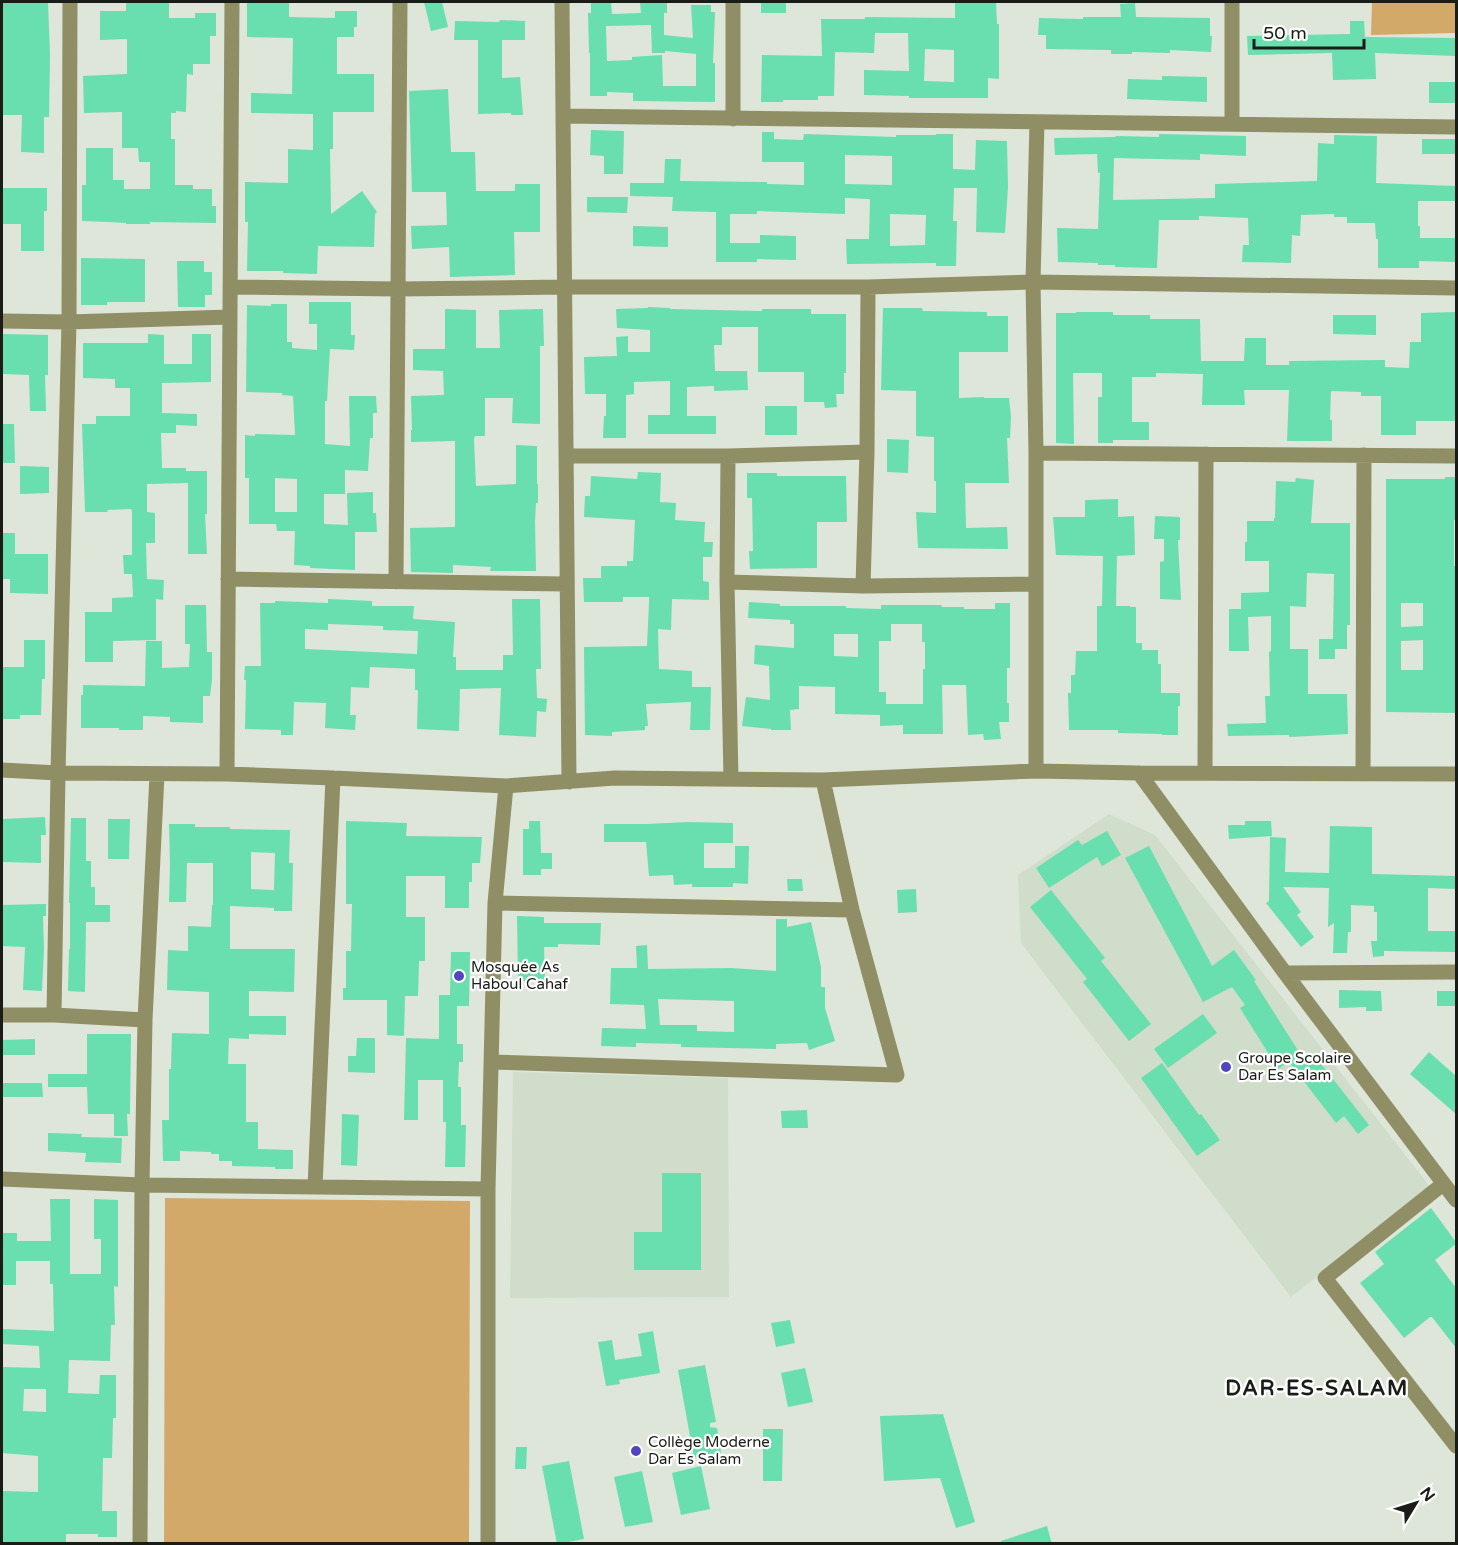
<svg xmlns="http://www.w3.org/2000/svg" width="1458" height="1545" font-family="'Varela Round',sans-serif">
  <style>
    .built { fill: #d0ddca }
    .green { fill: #d3a96a }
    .building { fill: #69deae; fill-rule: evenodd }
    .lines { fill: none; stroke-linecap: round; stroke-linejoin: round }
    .minor { stroke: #908e65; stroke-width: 15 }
    .poi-dot { fill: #5046bd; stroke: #fff; stroke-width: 2 }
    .labels { text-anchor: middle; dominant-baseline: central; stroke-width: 4.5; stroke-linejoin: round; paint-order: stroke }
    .poi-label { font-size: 15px; fill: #191c17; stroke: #fff; text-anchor: start }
    .district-label { font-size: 21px; font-weight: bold; letter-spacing: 1.5px; fill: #191c17; stroke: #fff }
  </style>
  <rect width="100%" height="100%" fill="#dde6d9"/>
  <path class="built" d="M1109 814 1155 835 1431 1188 1291 1297 1021 943 1018 875Z
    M513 1072 728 1078 729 1297 510 1298Z"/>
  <path class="green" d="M1372 2H1456V33L1371 35Z
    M165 1198 470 1201 469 1543H164Z"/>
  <path class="building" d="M2 2H48L50 54 49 117H44V153L21 152 22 115H2Z
    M126 2H169V18H195V13H216V36H210V64H193V75L187 74 186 112 176 111V113H171V139H175V185H193V189H212V206H216V223L150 222V224H126V223L109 222 82 221V185H86V148H113V180H124V189H150V162H139L138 148H122V112L84 113 83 76 127 74V39L100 40V11H126Z
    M247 2H289V17L335 18V11H357V27H354V37H337V74H374V112H333V149H330L331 214 362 191 377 212 375 214 374 247 318 246 317 274 283 273V271H247L248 222H245V182L288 183V149L313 150V114L251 113V93L292 94 293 38 247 37Z
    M424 2H442L448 27 431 31Z
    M591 2H611L612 14 641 13 640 2H667V13H664V35L693 38 691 5H711V12H715L713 63H715V102L633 101V93L607 92V96H590V53H589L588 13H591ZM651 25 652 53H665V51L696 54V86H663L662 55 632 57V60L607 61 606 26Z
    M761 2H786V13H761Z
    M955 2H996L997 24H999V79L988 78V98H909V96L864 95V70L909 71 908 33H875L874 53 835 52 834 96H818V100H783V102H761L762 55 822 56 821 19H865V17L955 18ZM925 49 954 50V82L924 81Z
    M1135 3 1136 17 1210 18V36H1212L1211 52 1170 50V53L1132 52V54H1111V50L1046 49V35H1038L1039 18 1083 19V17H1121L1120 4Z
    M500 20 525 21V40H502V78L520 77 523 115H511V113L478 114V40H454L455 21 499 22Z
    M1350 21H1364L1365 37 1456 38V56L1375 53 1376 79 1333 80 1332 53 1248 55 1247 36 1350 34Z
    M1162 76 1207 77V102L1127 99 1128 79 1162 80Z
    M1429 82H1456V103H1429Z
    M448 89 451 152H475L476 191H515V184H540V232H514L515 275 450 277 449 247 412 249 411 226 447 225 446 192H412L409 91Z
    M591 130 624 131 623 174H604V156L590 155Z
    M762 132H774V139L803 140 804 134 896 137V135H936V134H953V169L975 170 976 140 1007 141 1008 187 1005 233 976 232 977 188H954L953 221H957L956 266H936V263L847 264 846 239H869L870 200 869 199 845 198V214L757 211V214H730V243H760V235L796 236V260L757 259V262H716V212L672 211 673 197 630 196V183H664L665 159H681L680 181 767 182V184L804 185V162H762ZM845 155 892 156V185L845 184ZM890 214 926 215 925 245 890 246Z
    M1159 134 1246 136V156L1200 154V160L1114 158 1113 200 1215 198V184L1317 181 1318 143 1334 144V135L1377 136 1376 183 1456 186V201H1418V226H1420V238H1456V262L1419 261V268H1378V239H1376L1375 223H1347V217H1334V214L1301 215 1300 236 1292 235 1291 263 1242 262 1243 245H1249L1248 218 1199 216V220H1159L1157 268 1115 267V265H1098V263L1058 262 1057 228 1098 229 1100 173H1098L1097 154 1055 155 1054 138 1115 137 1116 136 1159 137Z
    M1422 139H1456V154H1422Z
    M2 188H47V211H44V251H21V224H2Z
    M587 197H628L627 213 587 212Z
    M633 226 668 227V247L633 246Z
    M81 258 145 259V302H107V305H81Z
    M177 261H204V272H212V295H205V307H178Z
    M309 302H351V335H355L354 350 330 349 327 401H325V444L350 446 349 396H376L377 413H373V438H370L368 471 345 470V494H324V524L348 525 347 493 373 492V513H376L377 532H355V570L310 568V566L294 565 295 531H277L276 524H249V478H245V435L255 436V434L295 435 293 396 282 395V393L246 392 247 305 271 306V304H287V342H292V348L317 350V324H309ZM275 478 297 479V512H275Z
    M648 307 670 308V309L762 311V309H811V314H846V373H844V394H836L837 407 825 408 824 402H804V372H758V327H722V345H714L715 371H747L748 390 714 391V386L687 387V416H716V434H648V415H670V381L634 382V394L626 395V438H603L604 416H606V394H585L584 357 617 356 616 337 628 336V352H650V330L617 328 616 309 648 308Z
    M883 308H922L923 311 987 312V316H1008V352H959V398L984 397V398H1009L1011 417 1010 438H1007L1009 483H965L966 528 1007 527 1008 549 918 548 916 512 936 513V481H934V437L916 436V391L881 390Z
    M445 309 476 310V348H500L499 310 543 309 544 346H540V424L512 423 513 398H485V436H475L474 439 476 486 516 484V445L537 446V484H538V503H536L535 521 536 571H490L491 567 453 565V573L411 572 410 528 455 527V441L411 442V430H412L411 396 444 395 443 371 413 370V349H445Z
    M1076 312H1113V315H1150V319H1200L1201 361H1244L1245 338H1266V365H1289V361L1385 360V367L1409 368 1410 342H1421V313L1456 312V421H1416V435H1381V396H1361V392L1331 391 1330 420H1332V441H1287L1289 390H1244L1245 405H1202L1203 374 1156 373V377H1132V422H1149V440H1113V443H1098V397H1102V373H1073L1074 444 1056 443V313H1076Z
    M1333 315H1376V335L1333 334Z
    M2 334 48 335V375H45L46 411H30L29 375 2 374Z
    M148 334 164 335V364H192V334H211V382L162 383V413L197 414V426L176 425V433H161L162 468H186V471H207V514H205L207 554H188V483L147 484V512L155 513V543H146L147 579 164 580 163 600 156 599V640L113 641V662H85V612H112V598L133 597 132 574H124L123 555H132V511L131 509 107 510 108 512H85L82 424H96V416H130V388H115V379L83 378V343H148Z
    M765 406H797V435H765Z
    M2 424H14L15 463H3Z
    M887 439 909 440 908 473 887 472Z
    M20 466 49 467V493L20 494Z
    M638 472 661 473 660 502 676 503 675 520 705 522 704 542H713L712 557H703V581L709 582V600L672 599 671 630 658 629 659 669 692 671V687H711L710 730H690L691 702 646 704 648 726H645V730L612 732V736L585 735 584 647 647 646 649 603V597H623V602H584L583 578H601V566H627V561H633L635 520 584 517 585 496H590L591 476 637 479Z
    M747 473H777V476H846L847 522H817V568L750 569 749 551H753L752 498H747Z
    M1445 477H1456V520H1454V566H1456V713L1386 712V479H1445ZM1401 603H1423V626L1401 627ZM1423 640V670H1401V641Z
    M1296 478 1314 480 1311 523H1350V625H1347V649H1335V659H1319V639H1333L1334 574 1307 573 1306 607 1290 606V649H1308V694H1347L1348 734 1289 737V735L1228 736 1227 724 1266 723 1265 696H1270L1269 652 1271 651V616L1248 617 1249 651H1229V609H1241V593L1269 592V561H1245V542H1247V521H1274V518H1275L1276 481 1295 482Z
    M1118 499V517L1134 516 1135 555 1117 556 1116 606H1130V607H1136V643H1142V650H1158V664H1161V693H1180V706H1178V735H1162V734L1118 733V730H1069L1068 693H1071V675H1075L1076 651H1097V606H1102L1103 556 1056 555 1053 517H1085V500Z
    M1155 516 1180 517V540H1178L1181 600 1160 599V562L1164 561V539H1154Z
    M2 533H15V554H48V594L10 593V579H3V551H2Z
    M328 599 372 601V606H414L413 619 455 622 453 657H456V670H503V655H513L512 599H540L541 669H536L537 698 547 699 546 712 537 711 536 737 499 735 501 688 460 689 459 731 417 729 418 690H415V669L370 667 369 688 351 687 350 715H356L355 730 325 728 326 703 294 702 293 735H281V730L245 729 246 680H244L245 666H261L260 603H275V601L328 603ZM328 624 383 626V630L418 631 417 654 305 649V629L328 630Z
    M749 602 780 604V606H846V608L881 609V605H941L942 607H964V609H995V603H1010V668H1007V703H1009V722H999L1001 739 984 740 983 734 968 735 966 685H942L943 734H903V725L880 726V715L835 714V687L799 686V709L790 710 791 730H771V729L742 726 746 697 770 700 769 666 754 664 755 645 794 648V624H790V620L748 618ZM891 624H922V642H925V669H923V704H886V692H879V641H891ZM834 634H858V657L834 656Z
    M185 605H206L207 652H212V680L210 696H203V723L170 722V717L143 716V730H119V728H81V695H83V685L145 686 146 641H162V668L189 667 190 644H185Z
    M24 640H45V679H42L41 715H20V719H3L2 667H24Z
    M45 817 46 835H41V863L2 862V819Z
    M71 818H86V861H91V887H95V905H110V922H86L85 992 68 991 69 949H70V903H69Z
    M108 819H130L129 859H108Z
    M346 821 407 823 406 836 482 837 480 863H472V882H469V908H445V876H406V917H425V961H419L418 996H405L404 1036 387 1035V1000H343V988H346V951H351L352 904H346Z
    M529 821H540L541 853H552V869H541V875H523V829H529Z
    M1245 821H1271L1272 836 1229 839 1228 825H1245Z
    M688 822 733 823V843H704V868H735V846H749L748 884 733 883V887H692V884L674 885 673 875 649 876 646 842H604V824H647Z
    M169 824H195V827H230V829L290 830 289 863H293L292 911H274V908L230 906V949H295L294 992 249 991V1016H286V1035L249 1034V1039L229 1038 228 1064H246V1122H258V1149L293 1150V1169H275V1167L232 1166V1161H219V1154H211V1152L180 1151V1161H163L162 1120H169V1069H171L172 1033 209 1034V992L167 990 168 950 188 951V926L211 927 212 905H213V863H187L186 902H169L170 864ZM251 852 275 853 274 890 251 889Z
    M1330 826 1372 827V874L1456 876V889L1428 888V931H1456V952L1384 951V956L1373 957 1371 941H1377V912H1374V906L1351 905V932H1348L1347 953H1333L1334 923 1328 927 1329 888 1283 887 1301 912 1297 915 1314 937 1301 947 1266 903 1269 901 1270 837 1286 838 1285 872 1329 873Z
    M1107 831 1121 855 1102 866 1097 857 1049 888 1036 868 1078 840 1082 845Z
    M1149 846 1212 966 1234 950 1256 980 1254 981 1306 1063 1315 1056 1369 1125 1358 1134 1344 1116 1336 1123 1289 1062 1278 1069 1240 1008 1245 1005 1232 987 1203 1002 1125 858Z
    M787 879H802L803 891H788Z
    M916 889 917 912 898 913 897 890Z
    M1051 890 1105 958 1101 961 1151 1024 1129 1041 1083 982 1087 979 1030 907Z
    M46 904V916H43L44 949 42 991 23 990 25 947 2 946V905Z
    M517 916 544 917V923H601L600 945 558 944V947H544L545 981H518Z
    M776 919H787V927L811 922 821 967V987H825V1008L835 1041 809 1050 807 1043 776 1044V1049L681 1047V1044L636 1043V1047L601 1046 602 1028 646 1029 644 1005 610 1004 611 968H637L636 946 647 945 648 969 732 968 776 971ZM658 999 734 1001V1032L697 1031V1025H660Z
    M451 952H470L469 1006H457V1044H463V1062H459L458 1087H461V1125H466L465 1167H445L446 1122H443V1080H418V1120H404L406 1038 439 1039V995H450Z
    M1339 990 1381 991 1382 1011H1366V1007L1339 1008Z
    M1437 991H1456V1006H1437Z
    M1203 1014 1217 1033 1168 1068 1154 1049Z
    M87 1034H131L130 1114H127L128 1136H114V1114H88L87 1087H48V1074H87Z
    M357 1038H375V1073L348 1072V1056H356Z
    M35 1039V1055H2V1040Z
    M1429 1052 1456 1076V1114L1410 1074Z
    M1162 1063 1199 1115 1201 1114 1220 1140 1197 1156 1141 1078Z
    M2 1083H42L43 1097H2Z
    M807 1110 808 1128H782L781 1111Z
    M342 1114 359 1115 357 1166 341 1165Z
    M48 1133 82 1134 81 1137 122 1138 121 1163 85 1162 86 1153 48 1151Z
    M662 1173H701V1270H634V1232H662Z
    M50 1199H70V1274H101V1239H94V1199L118 1200V1287L114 1286 115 1325H111L110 1361 69 1360 68 1393 99 1394 100 1375H116V1418H113L112 1458H103L102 1511H117V1537H98V1534H66V1544H2V1491L38 1492V1456L2 1453V1367L40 1368 39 1346 2 1344V1329L54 1331 53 1284H50V1261H16V1285H2V1233H17V1241H51ZM24 1389H46V1412L23 1411Z
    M1431 1208 1456 1242V1244L1435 1260 1456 1288V1348L1432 1317H1430L1404 1338 1360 1283 1384 1264 1375 1252Z
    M790 1320 795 1343 776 1347 771 1323Z
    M653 1331 660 1373 619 1380 620 1384 606 1386 598 1342 612 1340 615 1360 642 1356 638 1334Z
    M705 1365 716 1422 710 1423V1427L717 1428 721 1453 694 1458 678 1370Z
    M805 1368 813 1402 788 1407 781 1373Z
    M943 1414 975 1522 956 1528 940 1478 884 1481 880 1416Z
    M763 1429H783L782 1481H763Z
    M516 1447H527L526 1469H515Z
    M569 1461 584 1539 557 1544 542 1466Z
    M701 1466 710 1509 681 1515 672 1473Z
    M642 1471 653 1522 625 1527 614 1477Z
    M1047 1526 1052 1544H1002L1001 1541Z"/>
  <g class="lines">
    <path class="minor" d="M562 2 569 782
      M563 116 1456 127
      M733 119V2
      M1232 123V2
      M231 287 398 289 565 287H868L1033 282 1456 288
      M2 321 69 322 230 317
      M1036 453 1456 456
      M566 456H728L867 452
      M728 456 727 582 731 779
      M228 579 567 584
      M396 582 400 2
      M727 582 863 586 1036 584
      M863 586 867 452 868 287
      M2 770 58 773 227 774 333 778 506 786 615 778 823 780 1036 771 1139 773 1456 774
      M1036 771V453L1033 282 1037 122
      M1205 772 1206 454
      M1139 773 1285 973 1456 1200
      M1363 773 1364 455
      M227 774 232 2
      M495 903 852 910
      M1285 973 1456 972
      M2 1015H54L145 1020
      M54 1015 58 773 69 322 70 2
      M492 1062 897 1075 852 910 823 780
      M2 1179 142 1185 488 1189
      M1443 1184 1325 1278 1456 1446
      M315 1187 333 778
      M140 1544 142 1185 145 1020 157 775
      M488 1544V1189L495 903 506 786"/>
  </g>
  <g class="poi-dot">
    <circle cx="459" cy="976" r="6"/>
    <circle cx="1226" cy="1067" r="6"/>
    <circle cx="636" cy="1451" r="6"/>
  </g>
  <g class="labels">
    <g class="poi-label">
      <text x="471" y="967">Mosquée As<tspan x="471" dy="17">Haboul Cahaf</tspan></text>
      <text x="1238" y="1058">Groupe Scolaire<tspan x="1238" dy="17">Dar Es Salam</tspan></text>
      <text x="648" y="1442">Collège Moderne<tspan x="648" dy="17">Dar Es Salam</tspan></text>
    </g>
    <g class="district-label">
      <text x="1317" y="1388">DAR-ES-SALAM</text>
    </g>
  </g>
  <rect width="1458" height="1545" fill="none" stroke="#191c17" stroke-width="6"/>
  <g transform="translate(1416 1503) rotate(52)" stroke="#ffffff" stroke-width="4.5" paint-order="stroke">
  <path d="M0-4.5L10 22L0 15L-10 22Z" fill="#191c17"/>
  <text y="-9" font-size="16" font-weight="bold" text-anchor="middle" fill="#191c17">N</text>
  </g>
  <path d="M1254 39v9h110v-9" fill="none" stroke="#191c17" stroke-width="3"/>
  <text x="1263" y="39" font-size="18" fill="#191c17" stroke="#ffffff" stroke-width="4.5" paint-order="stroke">50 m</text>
</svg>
